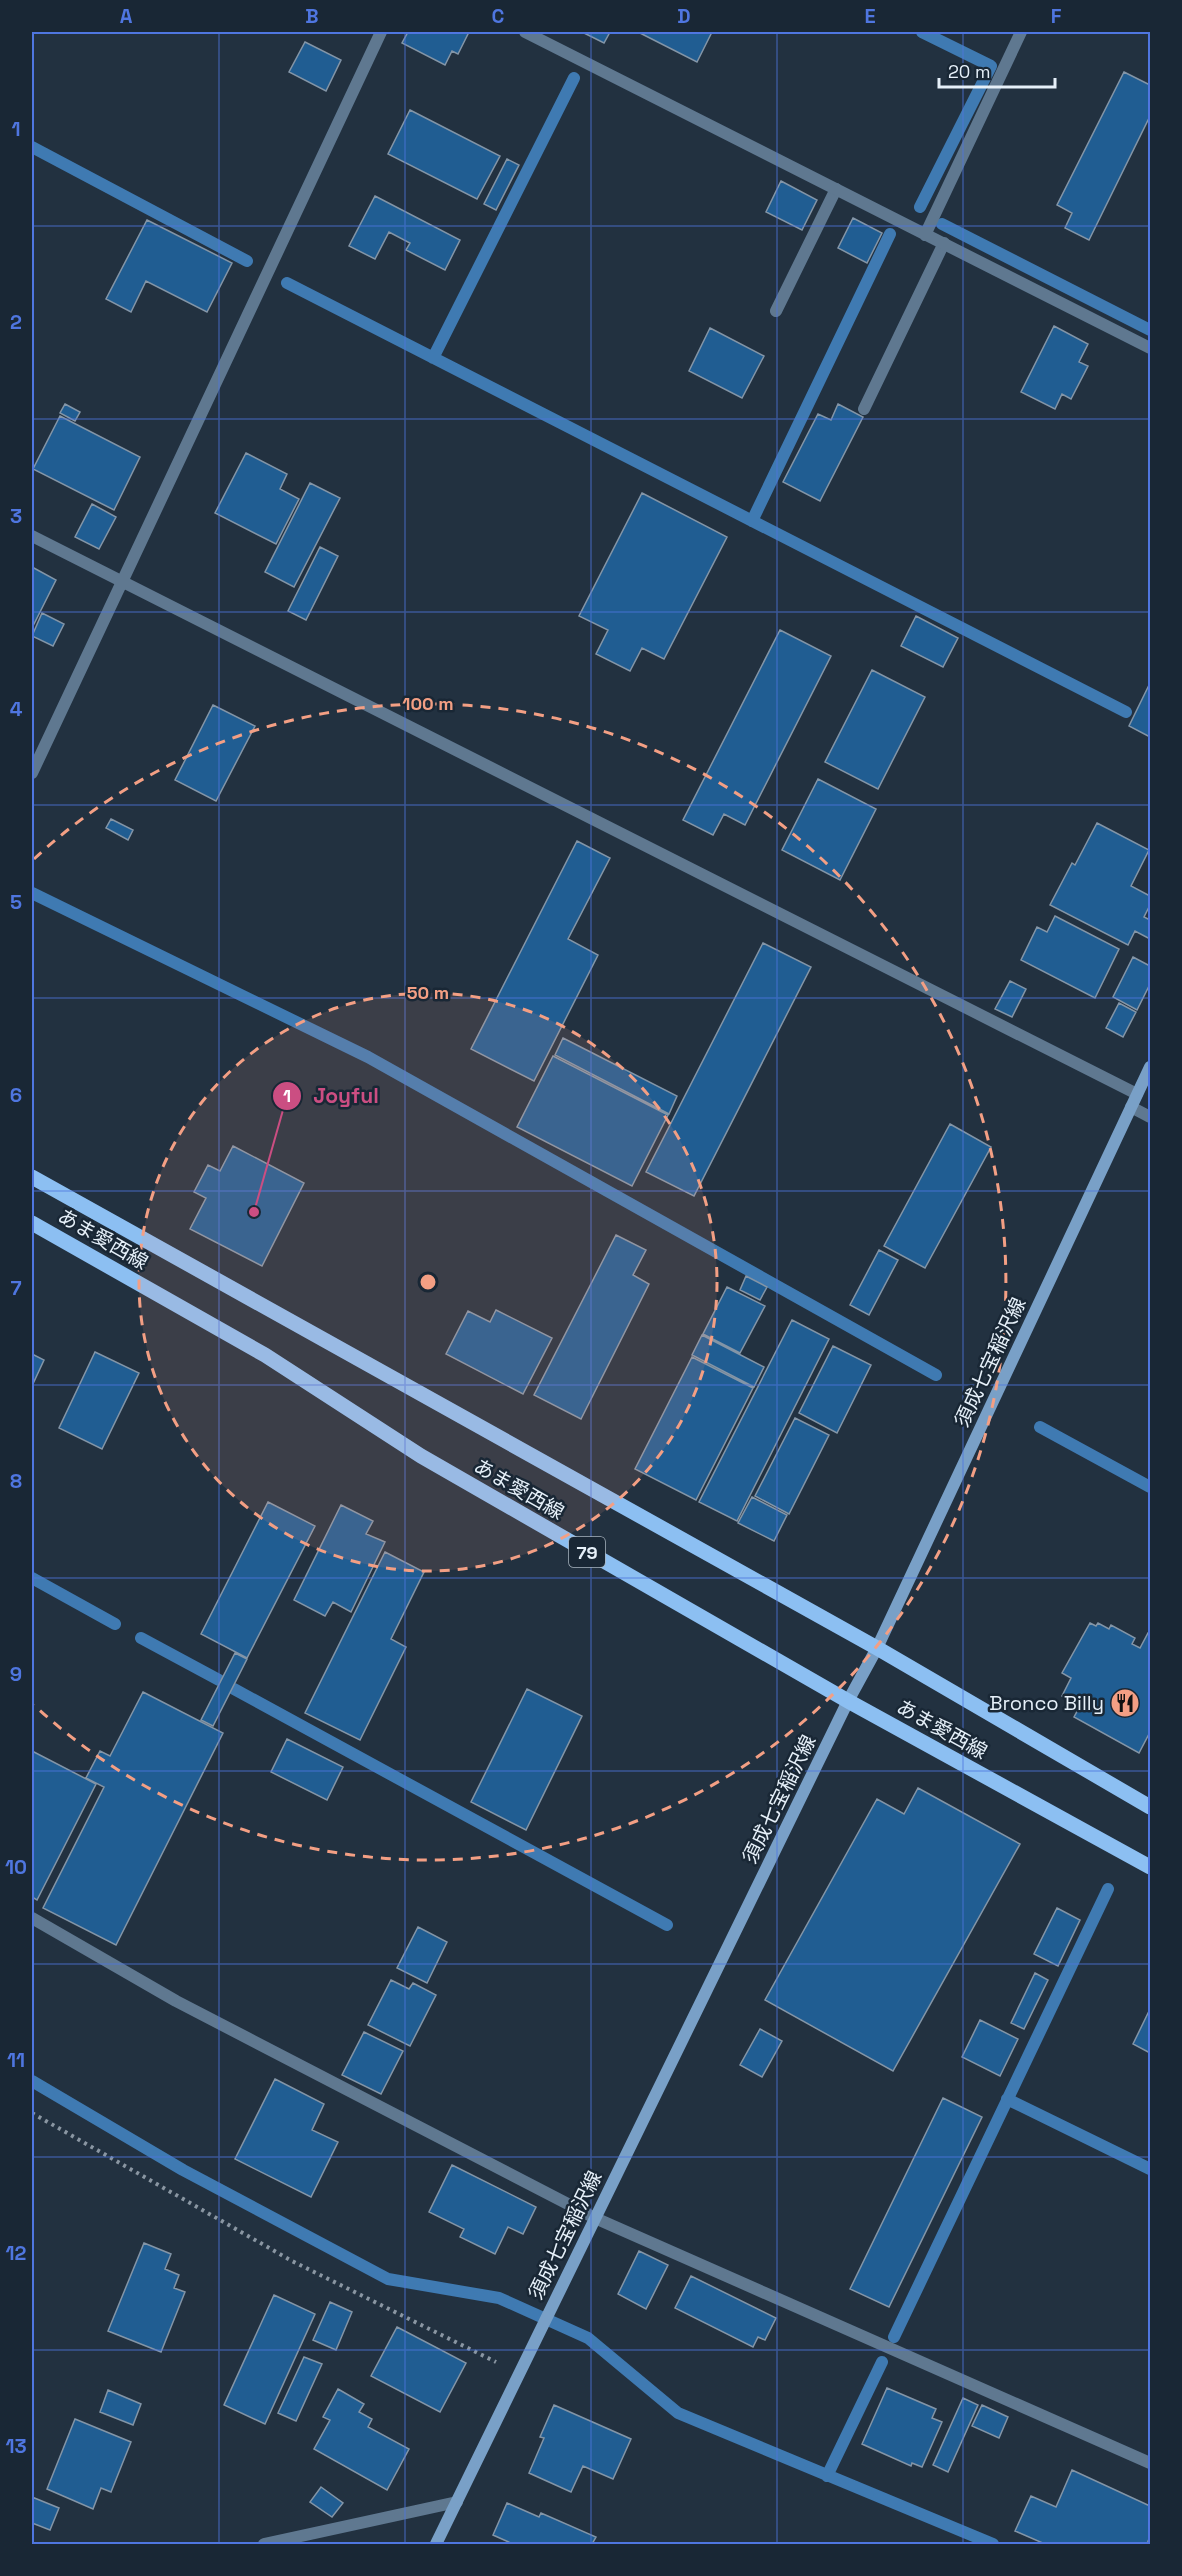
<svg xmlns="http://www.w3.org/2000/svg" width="1182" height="2576" font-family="'Space Grotesk','Noto Sans JP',sans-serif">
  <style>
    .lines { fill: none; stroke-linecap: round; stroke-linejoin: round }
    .stream { stroke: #3f7ab2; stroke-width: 12 }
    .building { fill: #205d92; stroke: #8395a7; stroke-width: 1.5 }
    .path { stroke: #8a96a2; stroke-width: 4; stroke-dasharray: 3 4.5; stroke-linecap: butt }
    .lane { stroke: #5f7890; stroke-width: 12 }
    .street { stroke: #5f7890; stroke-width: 12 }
    .secondary { stroke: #79a0c7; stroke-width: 12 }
    .primary { stroke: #8cbff2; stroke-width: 15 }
    .grid { fill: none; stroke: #4f76e0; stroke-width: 1.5; stroke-opacity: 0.55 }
    .ring { fill: none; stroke: #f39f84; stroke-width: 3; stroke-dasharray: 10 8 }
    .labels { text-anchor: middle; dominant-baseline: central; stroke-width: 5; stroke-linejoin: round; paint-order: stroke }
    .shield { fill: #192735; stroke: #a8b4be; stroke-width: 1.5 }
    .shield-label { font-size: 18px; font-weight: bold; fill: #e6f0f9 }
    .street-label { font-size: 20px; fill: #e6f0f9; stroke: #192735 }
    .poi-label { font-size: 20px; fill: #e6f0f9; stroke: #192735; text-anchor: end }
    .centre { fill: #f39f84; stroke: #192735; stroke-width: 3 }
    .ring-label { font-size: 18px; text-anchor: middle; font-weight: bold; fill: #f39f84; stroke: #192735; stroke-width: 5; stroke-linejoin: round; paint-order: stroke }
    .leader { fill: none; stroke: #cb4e82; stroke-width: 2 }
    .callout-dot { fill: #cb4e82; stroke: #192735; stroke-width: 2 }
    .mark-label { font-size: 18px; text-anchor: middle; font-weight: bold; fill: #fff }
    .callout-label { font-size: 21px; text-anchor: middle; font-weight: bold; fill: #cb4e82; stroke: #192735; stroke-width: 5; stroke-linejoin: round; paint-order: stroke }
    .neatline { fill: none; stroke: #4f76e0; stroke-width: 2 }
    .grid-label { font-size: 20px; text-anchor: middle; font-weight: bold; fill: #4f76e0 }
  </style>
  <rect width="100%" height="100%" fill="#223140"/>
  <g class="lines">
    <path class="stream" d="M32 147 247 261
      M920 207 991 66 922 32
      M942 224 1150 330
      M287 283 1126 712
      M433 358 574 78
      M752 521 890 234
      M32 893 368 1057 936 1375
      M1040 1427 1150 1487
      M32 1578 115 1624
      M141 1638 219 1680
      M234 1689 667 1925
      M32 2081 183 2170 388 2279 499 2298 588 2338 678 2413 993 2544
      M1007 2099 1150 2169
      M894 2337 1108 1889
      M827 2476 882 2362"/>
  </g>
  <path class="building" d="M408 32H469L458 54 452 51 445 65 402 43Z
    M582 32H610L604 43Z
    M638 32H712L697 62Z
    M305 42 341 60 326 91 289 72Z
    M1124 72 1150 85V116L1089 240 1065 228 1072 213 1057 205Z
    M410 110 500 156 477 199 388 154Z
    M507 159 519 165 496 210 484 204Z
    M781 181 817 200 802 230 766 212Z
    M375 196 460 240 445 270 406 250 410 243 389 232 375 259 349 246Z
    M853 218 882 233 867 263 838 248Z
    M147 220 232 263 207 312 146 281 131 312 106 299Z
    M1054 326 1088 344 1079 362 1088 366 1071 399 1062 394 1055 409 1021 392Z
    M710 328 764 356 742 398 689 371Z
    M65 404 80 412 75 421 60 413Z
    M838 404 863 417 820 501 783 482 818 414 831 420Z
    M60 416 140 457 114 510 33 469Z
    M246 453 287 474 280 489 299 499 276 544 215 513Z
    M310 483 340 498 294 587 265 572Z
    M642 493 727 537 664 659 642 648 630 671 596 654 608 630 579 616Z
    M92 504 116 517 99 549 75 537Z
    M320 547 338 556 306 620 288 611Z
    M32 567 56 580 32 628Z
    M42 613 64 624 53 646 32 636Z
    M916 616 958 638 943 667 901 646Z
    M780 630 831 656 745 825 724 814 713 835 683 820Z
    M872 670 925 697 878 789 825 762Z
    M1150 683V737L1129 726Z
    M213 705 255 726 216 801 175 780Z
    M818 779 876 809 840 880 782 850Z
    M111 819 133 830 128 840 106 828Z
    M1097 823 1149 850 1131 886 1150 896V905L1144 917 1150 920V939L1135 931 1128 945 1050 905 1072 863 1075 865Z
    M577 841 610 858 568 939 598 955 534 1081 471 1049Z
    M1055 916 1119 949 1095 998 1021 960 1037 927 1047 932Z
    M763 943 811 967 694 1196 646 1172Z
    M1133 957 1150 966V984L1137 1010 1113 997Z
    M1010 981 1026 989 1012 1017 995 1009Z
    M1119 1003 1136 1012 1123 1037 1106 1028Z
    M563 1038 677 1096 669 1114 555 1055Z
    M553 1056 668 1115 632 1186 517 1127Z
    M950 1124 991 1147 925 1268 884 1246Z
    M233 1146 304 1183 262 1266 190 1229 206 1198 194 1192 208 1165 220 1171Z
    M616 1235 646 1250 633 1275 649 1284 581 1419 534 1395Z
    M879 1250 898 1260 869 1315 850 1305Z
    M746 1276 767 1287 760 1300 740 1290Z
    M727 1287 765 1306 740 1353 703 1334Z
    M496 1310 552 1338 523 1394 446 1354 468 1311 490 1322Z
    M792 1320 829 1339 737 1521 699 1502Z
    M702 1335 764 1367 754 1387 692 1355Z
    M833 1346 871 1365 837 1433 799 1413Z
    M95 1352 139 1373 102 1449 59 1428Z
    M32 1354 44 1360 32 1386Z
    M692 1357 753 1388 696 1500 635 1469Z
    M795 1418 829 1435 789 1514 755 1496Z
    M752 1497 787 1515 774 1541 738 1523Z
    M268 1502 315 1526 247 1658 201 1634Z
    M341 1505 373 1521 366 1534 385 1542 351 1612 333 1602 325 1616 294 1600Z
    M385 1552 424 1572 391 1639 406 1647 360 1740 305 1713Z
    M1090 1623 1096 1626 1098 1623 1109 1629 1111 1625 1135 1638 1132 1644 1140 1648 1148 1633 1150 1634V1732L1139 1753 1074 1717 1080 1706 1062 1696 1071 1678 1062 1673Z
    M235 1653 247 1659 213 1726 201 1720Z
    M527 1689 582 1716 526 1830 471 1802Z
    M143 1692 223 1733 116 1945 43 1908 104 1787 86 1778 100 1751 110 1756Z
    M287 1739 343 1767 327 1800 271 1772Z
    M32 1751 96 1784 37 1900 32 1897Z
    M918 1788 1020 1844 893 2071 765 2000 877 1799 904 1814Z
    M1057 1908 1080 1920 1058 1966 1034 1954Z
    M418 1927 447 1942 427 1983 397 1968Z
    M1035 1973 1048 1980 1024 2029 1011 2023Z
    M391 1980 409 1989 413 1983 436 1995 410 2046 368 2025Z
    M1150 2009V2053L1133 2044Z
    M980 2020 1018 2039 1000 2076 962 2057Z
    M760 2029 782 2041 762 2077 740 2065Z
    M364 2032 403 2051 381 2094 342 2075Z
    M275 2079 324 2104 312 2130 338 2142 311 2197 235 2159Z
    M943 2098 982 2117 889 2307 850 2289Z
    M452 2165 536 2207 523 2234 508 2227 495 2254 460 2237 464 2229 429 2212Z
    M144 2243 171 2254 165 2269 179 2275 174 2288 185 2292 161 2352 108 2331Z
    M639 2251 668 2265 646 2309 618 2294Z
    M691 2276 776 2318 765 2340 758 2337 753 2347 675 2308Z
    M274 2295 315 2314 265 2424 224 2405Z
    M330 2302 352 2312 336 2350 313 2340Z
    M397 2327 466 2363 440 2412 371 2376Z
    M304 2357 322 2364 296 2421 278 2413Z
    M887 2388 936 2409 932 2418 942 2422 922 2467 912 2463 911 2466 862 2444Z
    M338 2389 364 2404 359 2412 372 2419 368 2427 409 2449 387 2490 314 2449 330 2420 323 2417Z
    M108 2390 141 2404 133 2425 100 2412Z
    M963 2398 978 2405 948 2472 933 2465Z
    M554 2405 631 2439 613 2479 583 2466 571 2492 529 2473 544 2438 540 2437Z
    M982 2405 1008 2417 999 2438 972 2426Z
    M75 2419 131 2442 111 2492 101 2488 93 2509 47 2489Z
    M1072 2470 1150 2506V2536L1147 2544H1045L1015 2531 1031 2496 1056 2507Z
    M321 2487 343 2503 332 2517 310 2502Z
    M32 2497 59 2508 50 2530 32 2523Z
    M507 2503 539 2517 541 2513 596 2537 592 2544H513L493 2535Z"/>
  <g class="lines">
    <path class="path" d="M32 2113 292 2261 496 2362"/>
    <path class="lane" d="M776 311 836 189
      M864 409 944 243"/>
    <path class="street" d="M525 32 1150 348
      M925 235 1021 32
      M32 536 1137 1094
      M32 773 381 32
      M1131 1107 1150 1117
      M32 1918 176 2001 595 2218 1150 2463
      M264 2544 457 2502"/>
    <path class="secondary" d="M436 2544 848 1701 877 1648 1150 1067"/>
    <path class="primary" d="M32 1177 877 1648 1150 1807
      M32 1223 265 1355 421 1456 848 1701 1150 1867"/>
  </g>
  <path class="grid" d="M219 32V2544M405 32V2544M591 32V2544M777 32V2544M963 32V2544M32 226H1150M32 419H1150M32 612H1150M32 805H1150M32 998H1150M32 1191H1150M32 1385H1150M32 1578H1150M32 1771H1150M32 1964H1150M32 2157H1150M32 2350H1150"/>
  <circle cx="428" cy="1282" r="289" fill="#f39f84" fill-opacity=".12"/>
  <g class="ring">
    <circle cx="428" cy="1282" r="289"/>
    <path d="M34 859A578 578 0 1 1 34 1705"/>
  </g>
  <defs>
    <g id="restaurant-disc" transform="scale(1.5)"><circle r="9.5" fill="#f39f84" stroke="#192735"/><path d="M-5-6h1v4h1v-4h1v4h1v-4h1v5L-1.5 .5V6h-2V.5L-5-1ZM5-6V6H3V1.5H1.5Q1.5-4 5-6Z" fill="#111"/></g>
  </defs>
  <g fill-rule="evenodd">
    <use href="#restaurant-disc" x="1125" y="1703"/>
  </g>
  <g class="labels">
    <rect class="shield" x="569" y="1537" width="36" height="30" rx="4.5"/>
    <g class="shield-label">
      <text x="587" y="1552">79</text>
    </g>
    <g class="street-label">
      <text transform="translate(103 1239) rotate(30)">あま愛西線</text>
      <text transform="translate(990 1362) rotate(-65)">須成七宝稲沢線</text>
      <text transform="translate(519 1489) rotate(30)">あま愛西線</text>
      <text transform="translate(942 1729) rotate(29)">あま愛西線</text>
      <text transform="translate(779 1799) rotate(-64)">須成七宝稲沢線</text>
      <text transform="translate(565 2235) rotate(-64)">須成七宝稲沢線</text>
    </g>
    <g class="poi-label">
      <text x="1104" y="1703">Bronco Billy</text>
    </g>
  </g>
  <circle cx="428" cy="1282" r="9" class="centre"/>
  <g class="ring-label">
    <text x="428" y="710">100 m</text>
    <text x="428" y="999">50 m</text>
  </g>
  <path class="leader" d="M254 1212L287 1096"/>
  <g class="callout-dot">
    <circle cx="254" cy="1212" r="6"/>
    <circle cx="287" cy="1096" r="15"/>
  </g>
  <g class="mark-label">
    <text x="287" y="1102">1</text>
  </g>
  <g class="callout-label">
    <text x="346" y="1103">Joyful</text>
  </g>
  <rect width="1182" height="2576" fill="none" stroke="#192735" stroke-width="66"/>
  <path d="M939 78v9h116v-9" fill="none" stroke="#e6f0f9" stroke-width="3"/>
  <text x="948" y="78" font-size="18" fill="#e6f0f9" stroke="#192735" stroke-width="4.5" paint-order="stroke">20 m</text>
  <rect x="33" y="33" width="1116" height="2510" class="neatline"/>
  <g class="grid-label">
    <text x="126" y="23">A</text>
    <text x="312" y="23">B</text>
    <text x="498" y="23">C</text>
    <text x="684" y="23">D</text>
    <text x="870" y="23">E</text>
    <text x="1056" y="23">F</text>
    <text x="16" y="136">1</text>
    <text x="16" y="329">2</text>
    <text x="16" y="523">3</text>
    <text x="16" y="716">4</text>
    <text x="16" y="909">5</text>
    <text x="16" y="1102">6</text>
    <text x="16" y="1295">7</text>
    <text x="16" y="1488">8</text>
    <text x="16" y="1681">9</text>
    <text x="16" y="1874">10</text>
    <text x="16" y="2067">11</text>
    <text x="16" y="2260">12</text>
    <text x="16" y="2453">13</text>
  </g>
</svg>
